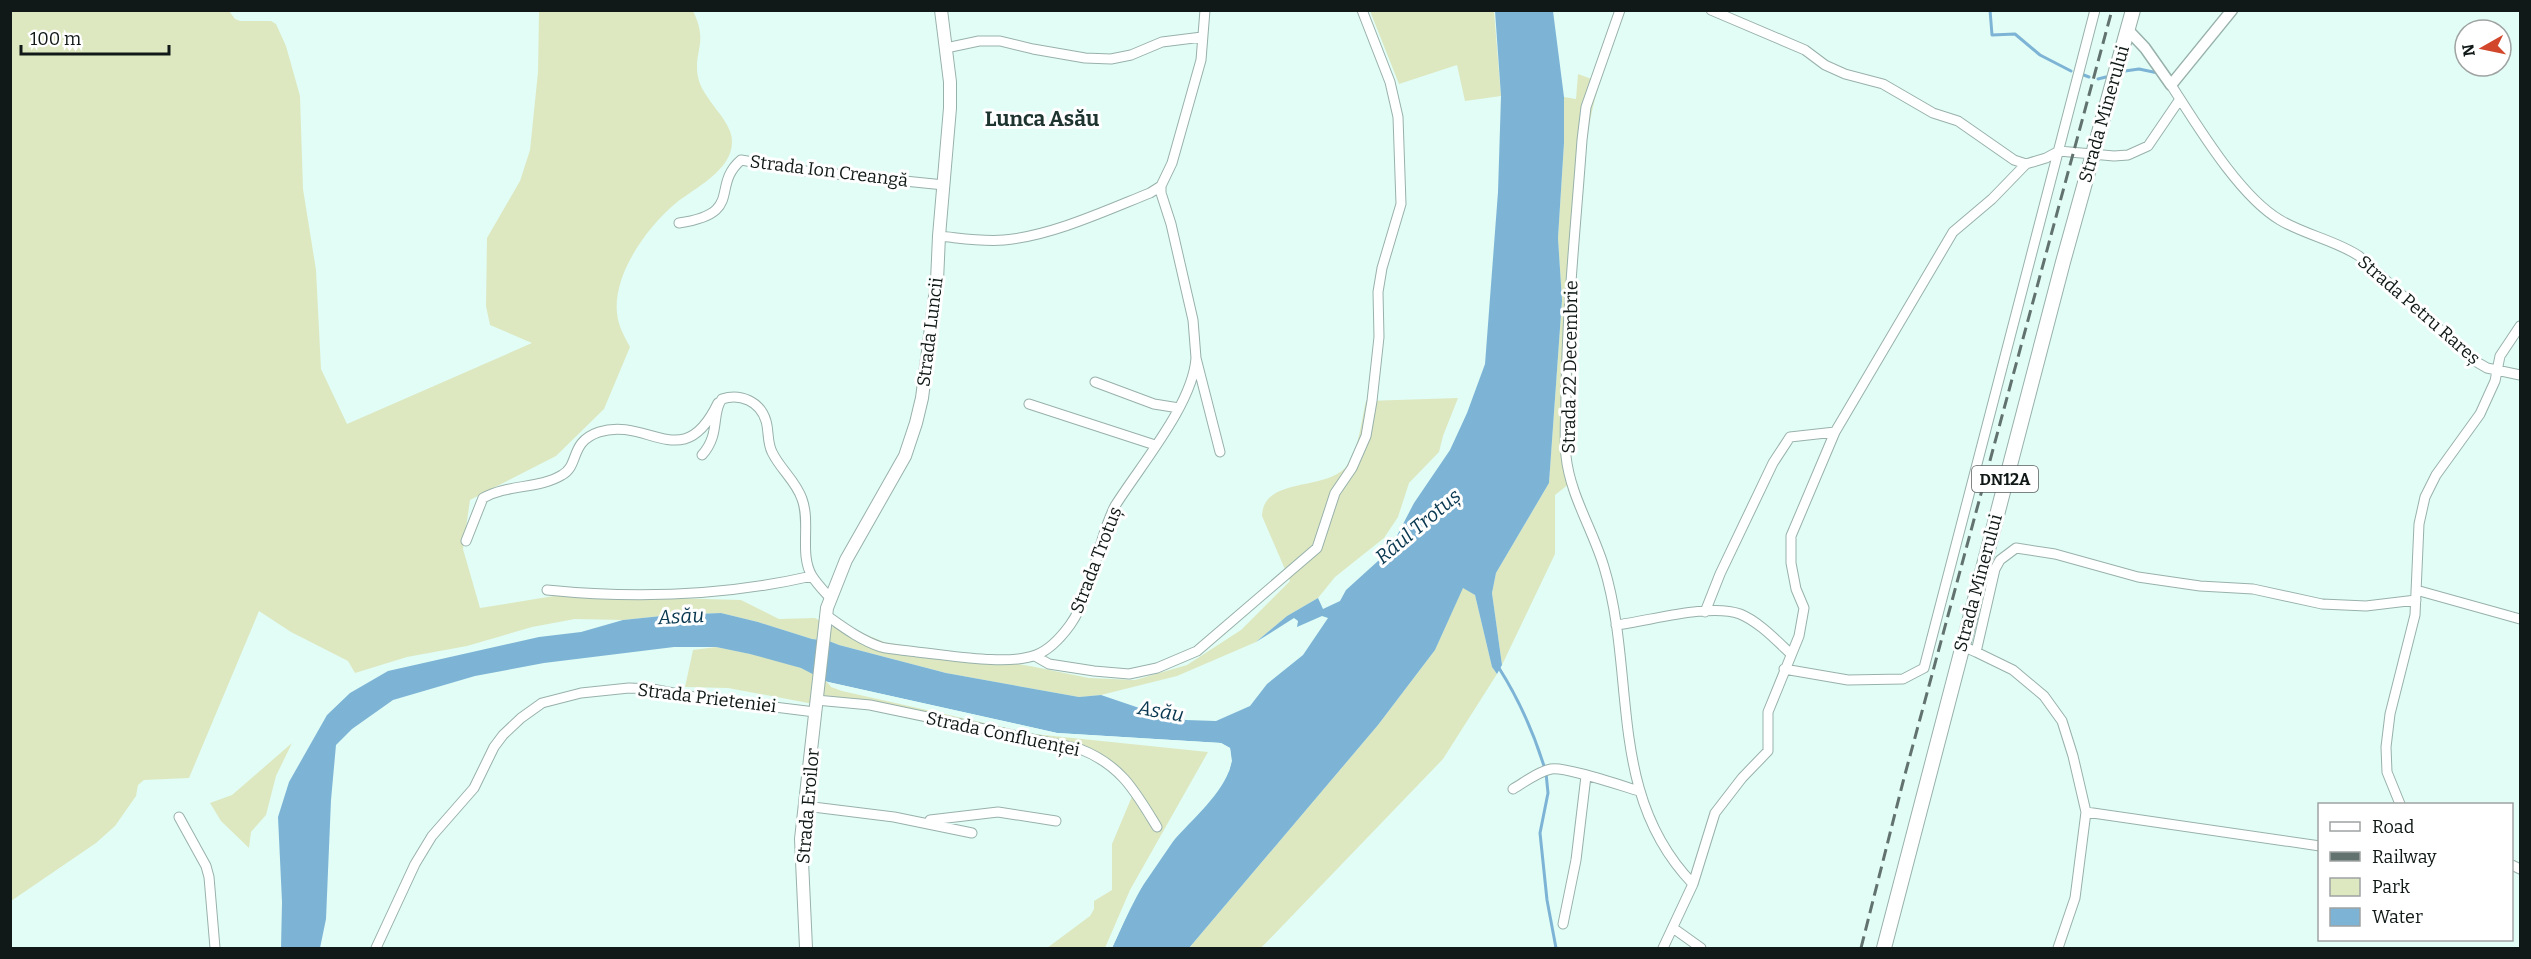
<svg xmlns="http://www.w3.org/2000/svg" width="2531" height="959" font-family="Bitter,serif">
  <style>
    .green { fill: #dde8c1 }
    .water { fill: #7db4d6 }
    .pier { fill: #e2fdf6 }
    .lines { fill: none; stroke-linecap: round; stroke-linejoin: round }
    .stream { stroke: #7db4d6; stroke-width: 3 }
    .minor-casing { stroke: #98b1ab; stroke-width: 11 }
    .tertiary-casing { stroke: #98b1ab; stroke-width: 13 }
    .secondary-casing { stroke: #98b1ab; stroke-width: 14 }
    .primary-casing { stroke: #98b1ab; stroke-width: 16 }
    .minor { stroke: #fff; stroke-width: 9 }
    .tertiary { stroke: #fff; stroke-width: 10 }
    .secondary { stroke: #fff; stroke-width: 12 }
    .primary { stroke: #fff; stroke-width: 14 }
    .rail { stroke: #62726e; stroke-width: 3; stroke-dasharray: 12 6; stroke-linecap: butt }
    .labels { text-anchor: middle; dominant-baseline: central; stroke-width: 6; stroke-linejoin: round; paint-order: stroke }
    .shield { fill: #fff; stroke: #585e5d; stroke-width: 1.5 }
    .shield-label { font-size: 16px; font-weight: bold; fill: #101917 }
    .street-label { font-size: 18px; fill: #101917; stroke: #fff }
    .water-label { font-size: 20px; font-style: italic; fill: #08374f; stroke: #fff }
    .quarter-label { font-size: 21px; font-weight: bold; fill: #1e342f; stroke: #fff }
  </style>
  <rect width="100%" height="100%" fill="#e2fdf6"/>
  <path class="green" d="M11 11H229L235 19 240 21H271L276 24 286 46 300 96 303 189 316 270 321 369 347 424 532 343 490 325 486 306 487 238 520 181 530 150 538 72 539 11H693C709 43 693 51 698 77 702 99 732 120 732 141 733 170 695 188 676 203 647 227 613 274 617 313 618 325 624 336 630 347L604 409 556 456 470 500 463 549 480 608 560 595 741 600 779 619 815 618 832 627H847L884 642 1030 666 1089 678 1135 680 1187 665 1241 630 1290 581 1262 516C1263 477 1323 491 1345 468 1359 452 1361 421 1366 401L1458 398 1443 436 1439 452 1409 483 1398 517 1384 538 1335 577 1318 598 1287 616 1256 642 1177 676 1101 695 1079 697 946 673 839 645 829 641 812 639 758 622 721 613 671 615 623 620 575 619 532 627 467 646 407 657 355 673 348 661 291 632 259 611 189 778 144 780 138 785 136 796 115 826 96 843 11 901Z
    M1370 11H1494L1501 96 1465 101 1457 65 1399 84Z
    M1578 74 1600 82C1584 130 1583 181 1579 231 1574 316 1572 400 1569 484L1555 495V554L1502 665 1492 593 1496 573 1549 483 1562 300 1558 238 1564 143V97L1576 99Z
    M1463 587 1475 595 1492 667 1497 674 1443 759 1261 948H1189L1378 725 1435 650Z
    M716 647C741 652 818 665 831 687L842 691 1034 734 1208 752 1130 890 1105 948H1047L1090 916 1094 909V901L1112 890V844L1133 794C1118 776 1101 763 1080 753L872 709 819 705 728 688 685 687 693 650Z
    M292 743 276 776 266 815 251 832 249 848 221 821 210 803 232 795Z"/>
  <path class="water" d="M1495 11H1553L1564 97V143L1558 238 1562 300 1549 483 1496 573 1492 593 1502 665 1497 674 1492 667 1475 595 1463 588 1435 650 1378 725 1189 948H1112C1128 913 1144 878 1168 847 1187 824 1219 798 1229 771 1232 763 1231 756 1230 748L1221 743 1057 733 828 682 801 668 750 654 716 647H674L544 663 475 676 393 700 352 729 336 745 331 800 326 919 320 948H281L282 902 278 817 289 782 327 715 350 693 388 671 539 637 581 632 623 620 671 615 721 613 758 622 812 639 829 641 839 645 946 673 1079 697 1101 695 1157 714 1186 720 1216 721 1250 706 1267 684 1303 655 1328 618 1322 616 1297 627 1298 621 1294 618 1256 642 1287 616 1318 598 1323 609 1340 601 1346 590 1389 551 1414 503 1450 450 1467 413 1485 364 1498 192 1501 96Z"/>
  <path class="pier" d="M828 682 1057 733 1221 743 1230 748 1232 761 1229 771 1203 802 1226 770 1229 761 1227 750 1221 746 1080 737 1035 732 830 685Z
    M1185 824 1135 897 1112 948H1109L1133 895 1166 846Z"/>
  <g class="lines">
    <path class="stream" d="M1990 10 1992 35 2015 34 2040 55 2071 71
      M2125 71 2139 69 2158 73
      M2081 74 2089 77
      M2098 79 2106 77
      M1499 668C1518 698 1533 731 1544 766
      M1546 773 1548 793 1540 833 1547 900 1556 948"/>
    <g class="minor-casing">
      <path id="minor" d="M1205 10 1201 60 1172 163 1161 186V193L1171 224 1193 320 1196 358 1220 452
        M1620 10 1586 107 1582 140C1576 224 1567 308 1566 393 1566 414 1564 435 1566 456 1570 495 1593 530 1604 567 1637 676 1606 794 1693 884
        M1711 10 1805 50 1825 65 1845 74 1883 84 1933 113 1958 121 2014 160 2026 164
        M946 48 979 41H1000L1033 49 1085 58 1111 59 1131 55 1162 42 1202 37
        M2171 85C2197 125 2239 196 2280 220 2305 235 2335 240 2359 256L2475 361 2487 368 2520 375
        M679 223C745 213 710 187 741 160L806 171 944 185
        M939 236C960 238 982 242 1004 240 1051 236 1105 211 1150 193L1161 186
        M1095 382 1154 404 1179 408
        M1029 404 1155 445
        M702 455C721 434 711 412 722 399 740 393 760 401 766 421 769 431 767 442 772 452 780 469 796 481 802 499 811 523 799 554 812 576 817 584 824 591 830 598
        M466 541 483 498C508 484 539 489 562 475 580 465 569 442 599 432 648 416 683 476 718 403
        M547 590C636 599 725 596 812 576
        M2416 590 2520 619
        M1705 612 1720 574 1773 463 1790 437 1835 432
        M826 615C843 627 860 640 881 647 892 650 906 650 917 652 949 655 1007 666 1036 655 1049 650 1062 636 1070 625 1094 591 1096 543 1115 506 1140 466 1193 404 1196 358
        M1616 625C1650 621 1709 603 1740 614 1758 621 1777 641 1791 654
        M1962 646 1976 652 1995 569 2000 560 2016 548 2055 554 2138 577 2200 586 2253 589 2322 604 2366 606 2416 600
        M1976 652 2013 670 2044 696 2062 721 2073 756 2086 812 2075 898 2058 948
        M1035 656 1049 664 1094 671 1129 674 1157 668 1197 651 1317 548 1335 493 1352 468 1366 436 1372 401 1379 337 1378 292 1382 268 1401 204 1398 117 1390 82 1362 10
        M1784 669 1848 680 1903 679 1924 668 2095 10
        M816 700 870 705 1080 749C1121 765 1135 791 1157 827
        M1513 789C1525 782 1537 772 1551 769 1564 766 1622 786 1639 791
        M2400 804 2387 772 2386 747 2390 714 2415 615 2419 524 2425 497 2436 475 2480 414 2495 381 2500 356 2520 326
        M805 806 894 817 972 833
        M2086 812 2320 846
        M179 817 206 866 209 877 215 948
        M930 820 998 812 1056 821
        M2512 865 2520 869
        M1563 924 1576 860 1586 776
        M1673 928 1701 948
        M376 948 415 864 432 836 474 788 494 747 503 735 521 718 542 703 581 693 629 688 652 689 700 698 815 712
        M1663 948 1693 884 1715 813 1742 778 1768 751V712L1799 636 1804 608 1796 589 1791 563V536L1835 432 1953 232 1992 199 2026 164 2046 158 2059 151 2114 156 2128 155 2148 146 2180 99"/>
    </g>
    <g class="tertiary-casing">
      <path id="tertiary" d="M2128 30 2145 48 2171 85 2232 10"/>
    </g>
    <g class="secondary-casing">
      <path id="secondary" d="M806 948 801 839 827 608 846 560 905 456 916 423 922 398 937 281 939 236 950 108V82L941 10"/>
    </g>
    <g class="primary-casing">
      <path id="primary" d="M1884 948 2063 262 2133 10"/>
    </g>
    <use href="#minor" class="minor"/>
    <use href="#tertiary" class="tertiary"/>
    <use href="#secondary" class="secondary"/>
    <use href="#primary" class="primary"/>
    <path class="rail" d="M1861 948 1904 778 2112 10"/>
  </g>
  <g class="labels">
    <rect class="shield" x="1972" y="466" width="66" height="26" rx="4.5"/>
    <g class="shield-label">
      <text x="2005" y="479">DN12A</text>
    </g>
    <g class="street-label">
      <text transform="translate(2104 114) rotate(-74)">Strada Minerului</text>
      <text transform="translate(829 171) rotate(7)">Strada Ion Creangă</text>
      <text transform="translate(2419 310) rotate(41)">Strada Petru Rareș</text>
      <text transform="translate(930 332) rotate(-83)">Strada Luncii</text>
      <text transform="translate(1570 367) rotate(-89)">Strada 22 Decembrie</text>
      <text transform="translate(1096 560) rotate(-69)">Strada Trotuș</text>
      <text transform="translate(1978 583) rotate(-75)">Strada Minerului</text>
      <text transform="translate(707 698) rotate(7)">Strada Prieteniei</text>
      <text transform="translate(1003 734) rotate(12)">Strada Confluenței</text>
      <text transform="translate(808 806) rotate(-85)">Strada Eroilor</text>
    </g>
    <g class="water-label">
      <text transform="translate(1418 526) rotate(-40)">Râul Trotuș</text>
      <text transform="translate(681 616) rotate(-3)">Asău</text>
      <text transform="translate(1161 711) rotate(10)">Asău</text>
    </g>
    <g class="quarter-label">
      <text x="1042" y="119">Lunca Asău</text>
    </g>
  </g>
  <rect width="2531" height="959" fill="none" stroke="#101917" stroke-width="24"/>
  <rect x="2318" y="803" width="195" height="138" fill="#ffffff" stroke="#9fa3a2" stroke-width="1.5"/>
  <rect x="2330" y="822" width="30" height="9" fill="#ffffff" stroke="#9fa3a2" stroke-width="1.5"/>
  <text x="2372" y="833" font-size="18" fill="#101917">Road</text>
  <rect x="2330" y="852" width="30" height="9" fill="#62726e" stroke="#9fa3a2" stroke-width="1.5"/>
  <text x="2372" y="863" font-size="18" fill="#101917">Railway</text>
  <rect x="2330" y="878" width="30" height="18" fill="#dde8c1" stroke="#9fa3a2" stroke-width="1.5"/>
  <text x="2372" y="893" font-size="18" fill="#101917">Park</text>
  <rect x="2330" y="908" width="30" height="18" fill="#7db4d6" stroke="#9fa3a2" stroke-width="1.5"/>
  <text x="2372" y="923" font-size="18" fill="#101917">Water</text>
  <g transform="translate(2483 48) rotate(261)"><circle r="28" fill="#ffffff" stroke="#9fa3a2" stroke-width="1.5"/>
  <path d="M0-4.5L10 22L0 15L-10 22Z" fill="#d2472b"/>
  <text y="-9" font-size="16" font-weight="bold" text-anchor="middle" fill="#101917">N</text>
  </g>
  <path d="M21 45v9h148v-9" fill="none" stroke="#101917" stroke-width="3"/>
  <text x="30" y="45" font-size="18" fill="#101917" stroke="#ffffff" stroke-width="4.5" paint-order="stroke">100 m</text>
</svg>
